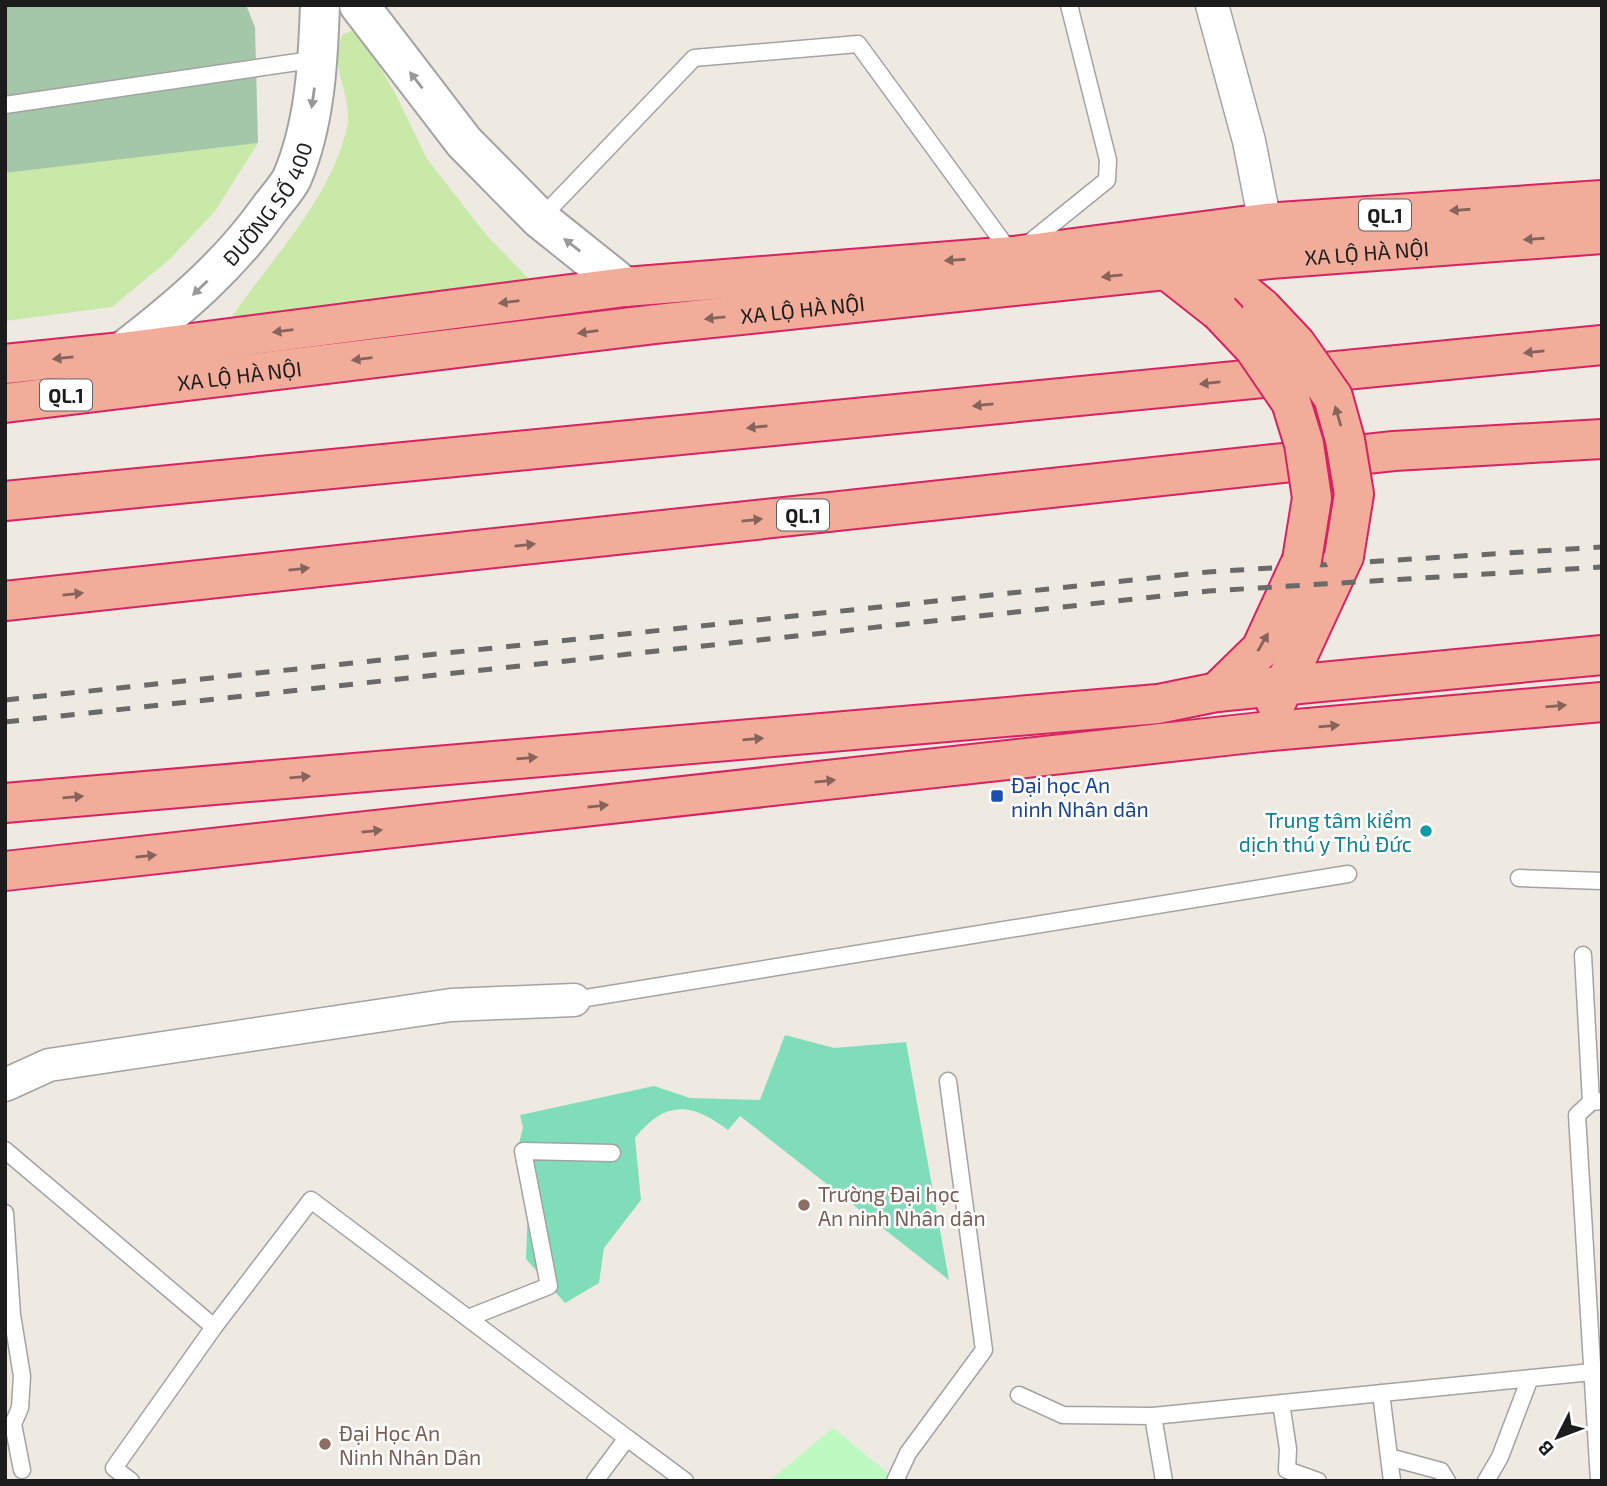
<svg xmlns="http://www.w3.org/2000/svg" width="1607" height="1486" font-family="'Exo 2',sans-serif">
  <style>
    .grass { fill: #c8e9a7 }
    .cemetery { fill: #a3c7a8 }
    .park { fill: #bef9c2 }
    .pitch { fill: #7fdeb9 }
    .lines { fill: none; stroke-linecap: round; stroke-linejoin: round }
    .service-casing { stroke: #a3a3a3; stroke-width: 19 }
    .minor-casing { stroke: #a3a3a3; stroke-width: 35 }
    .tertiary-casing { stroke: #a3a3a3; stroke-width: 42 }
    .trunk-casing { stroke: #d82362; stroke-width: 42 }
    .service { stroke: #fff; stroke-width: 16 }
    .minor { stroke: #fff; stroke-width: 32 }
    .tertiary { stroke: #fff; stroke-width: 38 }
    .trunk { stroke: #f1ad9a; stroke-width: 38 }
    .rail { stroke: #6a6a6a; stroke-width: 5; stroke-dasharray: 14 14; stroke-linecap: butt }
    .trunk-bridge-casing { stroke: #d82362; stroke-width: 42; stroke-linecap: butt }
    .trunk-bridge { stroke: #f1ad9a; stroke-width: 38 }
    .oneway { fill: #999 }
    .oneway2 { fill: #86645b }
    .transit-dot { fill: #1a4fb4; stroke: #fff; stroke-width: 2.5 }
    .culture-dot { fill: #0f9aa8; stroke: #fff; stroke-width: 2.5 }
    .education-dot { fill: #8d6e63; stroke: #fff; stroke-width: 2.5 }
    .labels { text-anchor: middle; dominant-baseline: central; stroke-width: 5; stroke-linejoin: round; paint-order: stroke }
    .shield { fill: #fff; stroke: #606060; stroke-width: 2 }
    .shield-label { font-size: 19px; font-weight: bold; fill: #1c1c1c }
    .street-label { font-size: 21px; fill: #1c1c1c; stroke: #fff }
    .transit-label { font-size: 21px; fill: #164399; stroke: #fff; text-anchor: start }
    .culture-label { font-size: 21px; fill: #0d838f; stroke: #fff; text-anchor: end }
    .education-label { font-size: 21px; fill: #785e54; stroke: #fff; text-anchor: start }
  </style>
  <rect width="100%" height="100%" fill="#eeeae2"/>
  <path class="grass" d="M351 31 361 35 395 93 427 159 488 237 533 283 234 320 233 315C274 256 330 199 347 128 354 95 326 64 343 34Z
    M258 143 215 211 170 259 112 307 5 321V173Z"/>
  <path class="cemetery" d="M5 5H246L255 27 258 143 5 173Z"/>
  <path class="park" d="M833 1428 898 1481H769Z"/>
  <path class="pitch" d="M785 1035 834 1048 906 1042 949 1280 740 1116 728 1130C691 1102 665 1100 635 1138L641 1200 604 1248 599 1283 565 1303 526 1259 528 1204 515 1158 523 1128 520 1115 654 1086 690 1098 760 1100Z"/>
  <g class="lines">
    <g class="service-casing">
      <path id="service" d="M5 105 318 59
        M540 219 694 58 858 44 1013 256 1107 180 1108 160 1069 5
        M1519 878 1602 881
        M1583 955 1591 1102
        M574 1000 1348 874
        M5 1150 214 1327 311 1200 627 1438 595 1481
        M5 1213 12 1315 5 1317
        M12 1315 22 1376 20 1408 13 1424 22 1470
        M468 1318 549 1286 523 1151 612 1153
        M1381 1393 1392 1481
        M1019 1395 1063 1415 1153 1416
        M1281 1403 1288 1449 1287 1470 1318 1481
        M627 1438 685 1481
        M1389 1457 1441 1471 1447 1481
        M131 1481 114 1468 214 1327
        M895 1481 908 1453 984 1350 948 1081
        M1164 1481 1153 1416 1592 1372
        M1486 1481 1500 1457 1530 1378
        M1599 1481 1577 1115 1591 1102 1602 1101"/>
    </g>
    <g class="minor-casing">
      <path id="minor" d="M1212 5 1249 141 1265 223
        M5 1085 49 1065 451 1005 574 1000"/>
    </g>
    <g class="tertiary-casing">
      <g id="tertiary">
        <path d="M359 5 464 142 540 219 625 287"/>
        <path id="s1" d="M122 352C178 309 229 266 270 208 277 199 287 188 292 178 315 124 318 63 320 5"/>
      </g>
    </g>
    <g class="trunk-casing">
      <g id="trunk">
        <path d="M1200 257 1262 308"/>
        <path d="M1168 271 1220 312"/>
        <path d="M5 364 122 352 625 287 1013 256 1265 223 1602 200"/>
        <path id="s2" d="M5 403 656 324 1270 259 1602 234"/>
        <path d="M5 501 1602 345"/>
        <path d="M5 601 1394 451 1602 439"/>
        <path d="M1217 692 1261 649 1302 560"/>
        <path d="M1276 703 1344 556"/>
        <path d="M5 803 1158 704 1217 692 1602 655"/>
        <path d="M5 871 1261 732 1602 702"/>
      </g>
    </g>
    <use href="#service" class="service"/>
    <use href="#minor" class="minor"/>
    <use href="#tertiary" class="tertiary"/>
    <use href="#trunk" class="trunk"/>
    <path class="rail" d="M5 700 1208 572 1602 547
      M5 722 1209 591 1602 567"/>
    <g class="trunk-bridge-casing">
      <path id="trunk-bridge" d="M1262 308 1296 344 1333 397 1345 440 1354 494 1344 556
        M1220 312 1254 348 1291 402 1304 444 1312 498 1302 560"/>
    </g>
    <use href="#trunk-bridge" class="trunk-bridge"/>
  </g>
  <defs><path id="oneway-solid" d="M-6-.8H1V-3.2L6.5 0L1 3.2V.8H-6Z" transform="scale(1.75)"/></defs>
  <g class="oneway">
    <use href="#oneway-solid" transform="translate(416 80) rotate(-128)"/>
    <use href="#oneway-solid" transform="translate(313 98) rotate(98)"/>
    <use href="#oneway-solid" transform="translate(572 245) rotate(-142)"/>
    <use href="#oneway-solid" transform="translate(200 288) rotate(136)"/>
  </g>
  <g class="oneway2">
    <use href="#oneway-solid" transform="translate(1460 210) rotate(176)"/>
    <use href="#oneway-solid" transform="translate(1534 239) rotate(176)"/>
    <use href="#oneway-solid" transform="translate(955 260) rotate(176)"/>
    <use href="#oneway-solid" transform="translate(1112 276) rotate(174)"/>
    <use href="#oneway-solid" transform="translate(509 302) rotate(173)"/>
    <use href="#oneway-solid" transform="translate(715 318) rotate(174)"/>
    <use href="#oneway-solid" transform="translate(283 331) rotate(173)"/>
    <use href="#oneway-solid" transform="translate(588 332) rotate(173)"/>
    <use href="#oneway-solid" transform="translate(1534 352) rotate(174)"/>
    <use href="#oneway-solid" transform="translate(63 358) rotate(174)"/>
    <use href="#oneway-solid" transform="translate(362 359) rotate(173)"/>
    <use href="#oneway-solid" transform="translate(1210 383) rotate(174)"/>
    <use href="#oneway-solid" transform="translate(983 405) rotate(174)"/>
    <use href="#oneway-solid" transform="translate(1338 416) rotate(-106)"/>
    <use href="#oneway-solid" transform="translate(757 427) rotate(174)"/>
    <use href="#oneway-solid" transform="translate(752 520) rotate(-6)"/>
    <use href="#oneway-solid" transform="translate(525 545) rotate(-6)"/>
    <use href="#oneway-solid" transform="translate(299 569) rotate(-6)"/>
    <use href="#oneway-solid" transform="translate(73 594) rotate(-6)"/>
    <use href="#oneway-solid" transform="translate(1263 642) rotate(-60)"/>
    <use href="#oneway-solid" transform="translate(1556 706) rotate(-5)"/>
    <use href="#oneway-solid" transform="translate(1329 726) rotate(-5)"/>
    <use href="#oneway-solid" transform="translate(753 739) rotate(-5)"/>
    <use href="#oneway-solid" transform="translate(527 758) rotate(-5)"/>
    <use href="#oneway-solid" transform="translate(300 777) rotate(-5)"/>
    <use href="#oneway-solid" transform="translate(825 781) rotate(-6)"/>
    <use href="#oneway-solid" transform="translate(73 797) rotate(-5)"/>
    <use href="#oneway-solid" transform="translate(598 806) rotate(-6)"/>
    <use href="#oneway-solid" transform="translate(372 831) rotate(-6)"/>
    <use href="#oneway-solid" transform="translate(146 856) rotate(-6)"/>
  </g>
  <rect class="transit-dot" x="990" y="789" width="14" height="14" rx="3.5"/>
  <circle class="culture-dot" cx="1426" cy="831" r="7"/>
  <g class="education-dot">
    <circle cx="804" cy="1205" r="7"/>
    <circle cx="325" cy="1444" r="7"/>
  </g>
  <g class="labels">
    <g class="shield">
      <rect x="1359" y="199.5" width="52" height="31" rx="5"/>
      <rect x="40" y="379.5" width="52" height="31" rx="5"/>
      <rect x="777" y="499.5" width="52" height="31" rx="5"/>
    </g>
    <g class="shield-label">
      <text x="1385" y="215">QL.1</text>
      <text x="66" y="395">QL.1</text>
      <text x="803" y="515">QL.1</text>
    </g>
    <g class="street-label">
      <text stroke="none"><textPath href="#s1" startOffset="210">ĐƯỜNG SỐ 400</textPath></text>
      <text stroke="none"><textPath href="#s2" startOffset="1370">XA LỘ HÀ NỘI</textPath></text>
      <text stroke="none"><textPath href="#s2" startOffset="803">XA LỘ HÀ NỘI</textPath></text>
      <text stroke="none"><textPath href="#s2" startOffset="236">XA LỘ HÀ NỘI</textPath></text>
    </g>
    <g class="transit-label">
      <text x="1011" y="784">Đại học An<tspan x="1011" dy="24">ninh Nhân dân</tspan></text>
    </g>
    <g class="culture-label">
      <text x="1412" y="819">Trung tâm kiểm<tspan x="1412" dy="24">dịch thú y Thủ Đức</tspan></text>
    </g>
    <g class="education-label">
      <text x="818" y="1193">Trường Đại học<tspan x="818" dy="24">An ninh Nhân dân</tspan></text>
      <text x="339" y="1432">Đại Học An<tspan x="339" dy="24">Ninh Nhân Dân</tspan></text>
    </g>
  </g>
  <rect width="1607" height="1486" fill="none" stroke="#1c1c1c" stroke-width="14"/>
  <g transform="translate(1558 1437) rotate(228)" stroke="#ffffff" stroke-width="5" paint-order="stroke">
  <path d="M0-5L12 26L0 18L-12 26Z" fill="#1c1c1c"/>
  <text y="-10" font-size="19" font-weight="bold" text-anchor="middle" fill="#1c1c1c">B</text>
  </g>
</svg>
